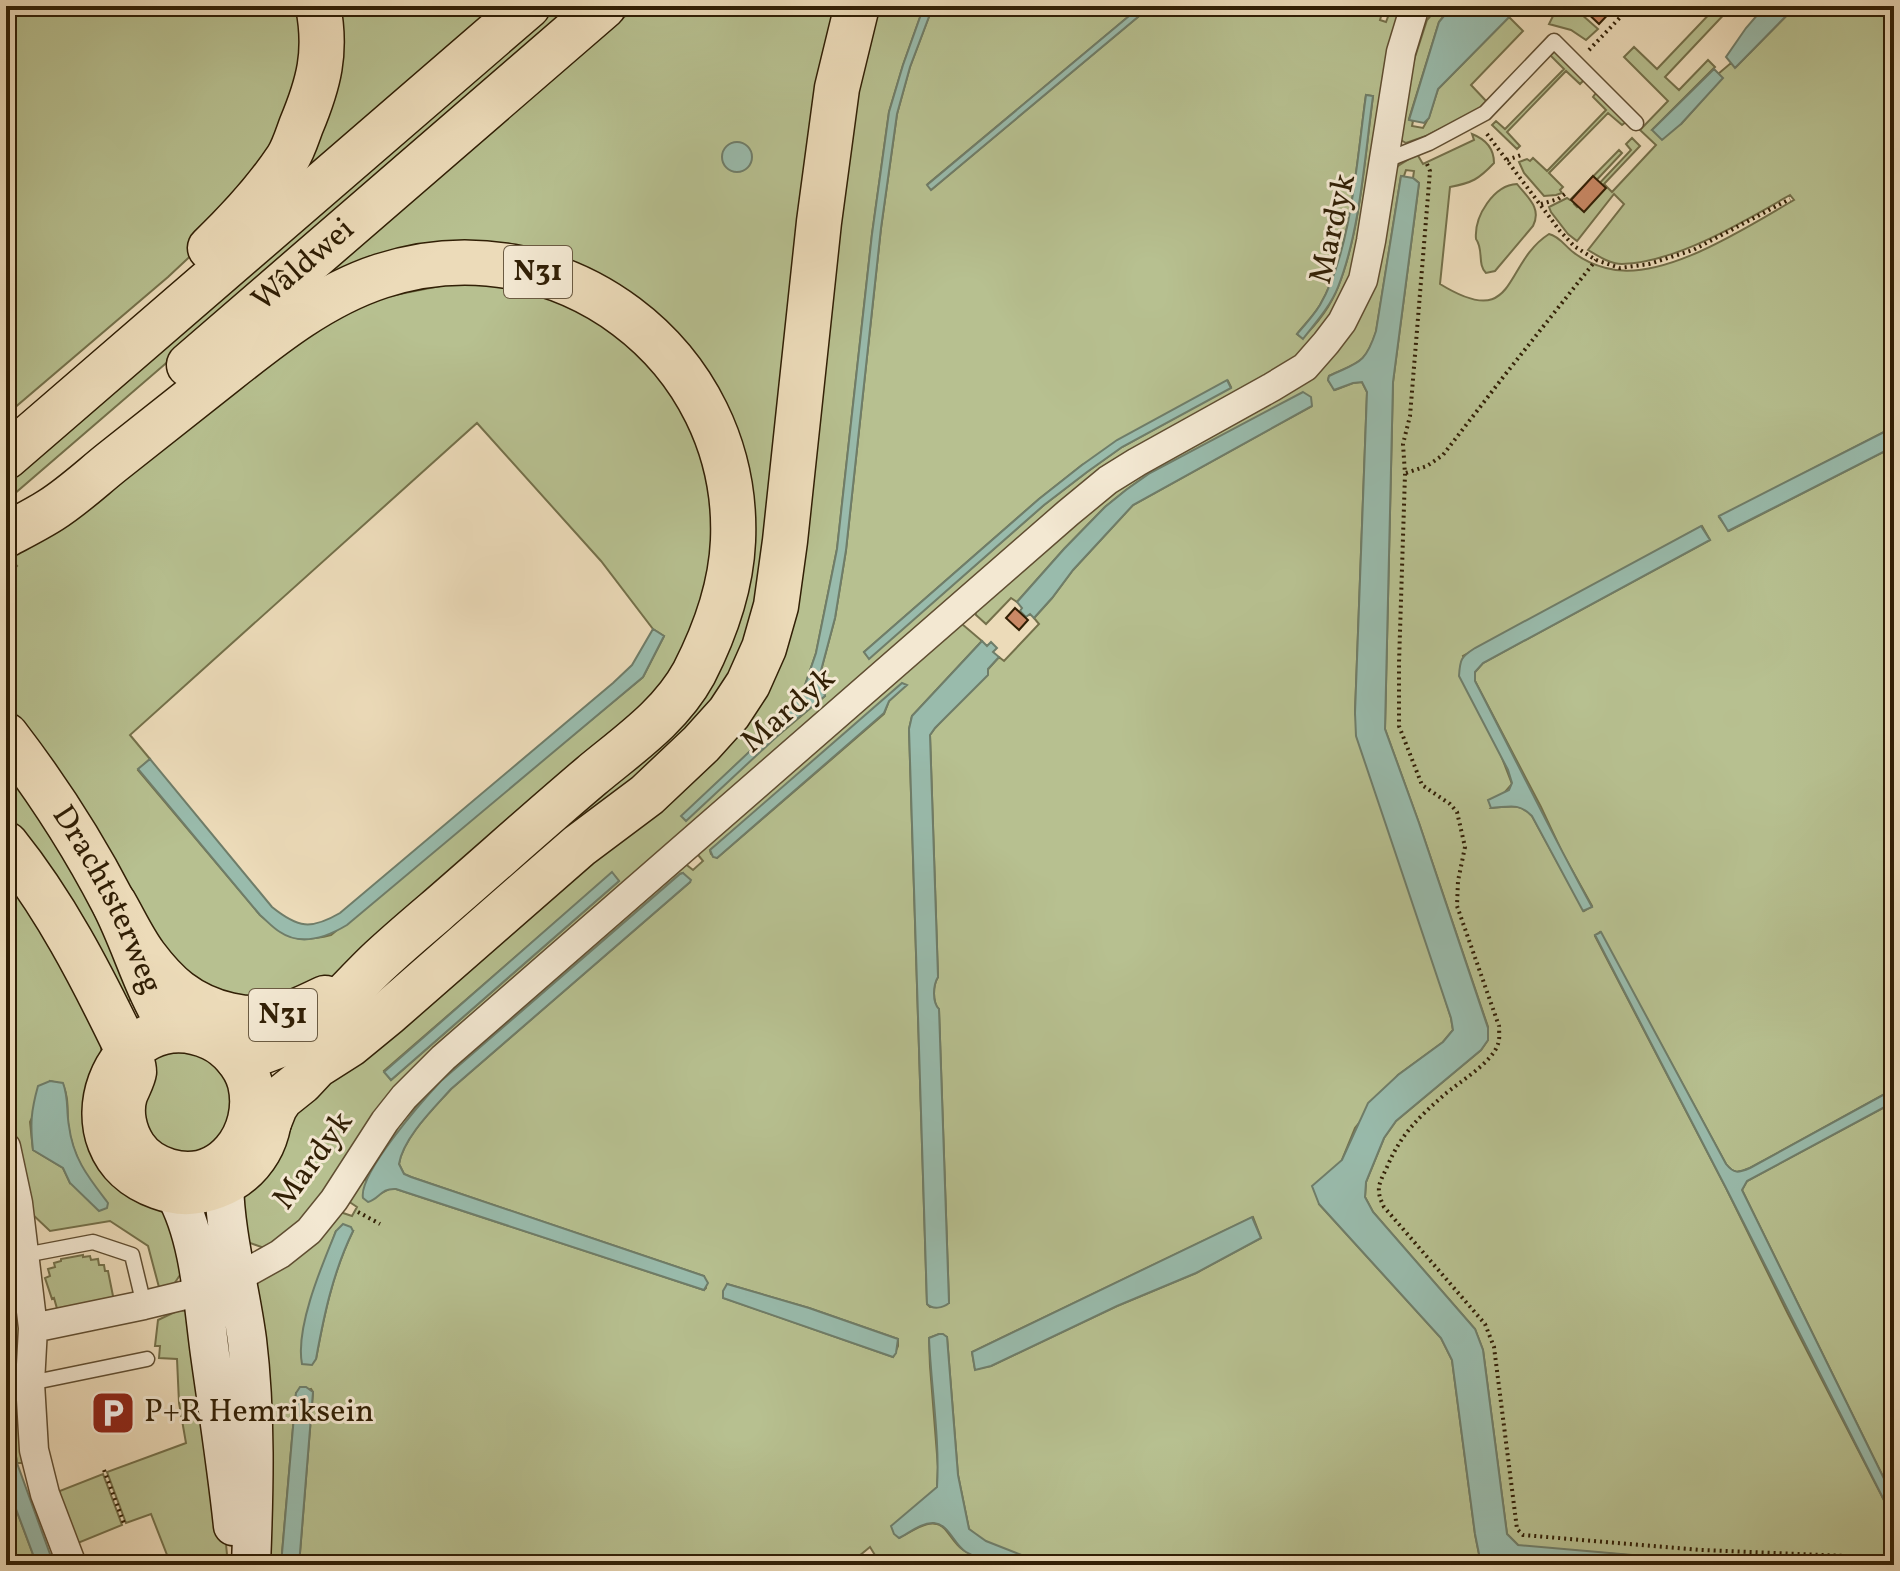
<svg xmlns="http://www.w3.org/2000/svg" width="1900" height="1571" font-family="Vollkorn,serif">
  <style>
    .green { fill: #b7c090; stroke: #74704a; stroke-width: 2; fill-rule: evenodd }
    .water { fill: #99bbac; stroke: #6f7d69; stroke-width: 2 }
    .building { fill: #ca8966; stroke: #311f05; stroke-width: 2 }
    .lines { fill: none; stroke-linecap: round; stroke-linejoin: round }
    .lane-casing { stroke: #604e32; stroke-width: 17 }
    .street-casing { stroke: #604e32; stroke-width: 31 }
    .secondary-casing { stroke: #311f05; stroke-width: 41 }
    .primary-casing { stroke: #311f05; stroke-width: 47 }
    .highway-casing { stroke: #311f05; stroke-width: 47 }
    .path { stroke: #311f05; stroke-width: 4; stroke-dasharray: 2 4; stroke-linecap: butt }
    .lane { stroke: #f3e8d2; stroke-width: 14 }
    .street { stroke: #f3e8d2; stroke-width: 28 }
    .secondary { stroke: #f3e8d2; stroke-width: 38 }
    .primary { stroke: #ecdbb9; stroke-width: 44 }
    .highway { stroke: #ecdbb9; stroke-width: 44 }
    .labels { text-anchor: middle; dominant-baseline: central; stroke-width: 6; stroke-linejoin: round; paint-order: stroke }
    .shield { fill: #f3e8d2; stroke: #6b5b42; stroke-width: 2 }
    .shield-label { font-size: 30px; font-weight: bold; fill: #311f05 }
    .street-label { font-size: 32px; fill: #311f05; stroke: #f3e8d2 }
    .poi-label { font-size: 32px; fill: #311f05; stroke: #f3e8d2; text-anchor: start }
  </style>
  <rect width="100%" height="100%" fill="#ecdbb9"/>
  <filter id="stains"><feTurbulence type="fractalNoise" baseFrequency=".0025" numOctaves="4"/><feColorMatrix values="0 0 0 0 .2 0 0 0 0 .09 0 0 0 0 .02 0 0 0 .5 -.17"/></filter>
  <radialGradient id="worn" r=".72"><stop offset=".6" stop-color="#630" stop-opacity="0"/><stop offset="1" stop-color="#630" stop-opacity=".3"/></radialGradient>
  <path class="green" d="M6 6H309L305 98 215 233 168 277 6 415Z
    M326 6H501L265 211Z
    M550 6H581L6 501V473Z
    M637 6H849L769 587 725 693 630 785 294 1062 699 679 725 442 546 265 273 319Z
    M866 6H924L903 65 889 112 872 234 837 549 816 653 804 688 781 722 682 816 825 696 819 678 835 618 846 550 881 228 897 114 910 67 933 6H1141L928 184 932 189 1151 6H1384L1380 20 1386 22 1392 6H1409L1358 276 1299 362 1134 457 438 1054 303 1226 267 1249 250 1243 244 1237 241 1199 286 1114 733 716ZM1366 95 1373 96C1365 155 1360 233 1338 287 1330 307 1317 324 1302 338L1297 334C1305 324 1314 315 1320 305 1352 250 1357 158 1366 95ZM1228 381 1231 387 1122 447 1087 472 1044 505 869 658 864 652 1039 499 1082 465ZM612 873 619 881 391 1080 384 1071Z
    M1439 6H1452L1439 22 1409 119 1413 121 1412 126 1423 128 1429 117 1438 89 1509 17 1523 31 1471 85 1487 102 1476 111 1426 136 1406 143 1399 139 1402 102 1415 57 1427 20Z
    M1558 6H1572L1598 29 1586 40 1571 30 1549 24Z
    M1717 6H1732L1665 77 1679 90 1708 60 1715 67 1653 129 1681 124 1722 78 1718 74 1731 63 1736 67 1796 6H1894V427L1719 517 1729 531 1887 450H1894V1089L1750 1168C1738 1173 1734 1174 1726 1164L1600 932 1595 936 1726 1188 1787 1312 1886 1504 1894 1502V1565H1774L1689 1560 1519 1546 1507 1534 1483 1350 1475 1329 1373 1212 1365 1197 1366 1182 1384 1138 1396 1121 1481 1050 1488 1040V1027L1419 823 1385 729 1393 382 1419 183 1413 178 1414 171 1406 170 1404 176H1401L1376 332C1365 365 1358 362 1329 376L1328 380 1335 390 1353 383 1362 382 1367 392 1355 713 1451 1018 1453 1030 1443 1042 1398 1075 1355 1128 1342 1160 1319 1204 1441 1338 1452 1360 1475 1534 1480 1559 1486 1565H1047C1022 1556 988 1549 969 1529L958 1475 947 1337 939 1334 929 1338 930 1366 938 1467 937 1487 899 1538C913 1531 932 1515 945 1529 951 1536 955 1544 962 1549 972 1557 986 1560 998 1565H873L878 1560 870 1547 848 1565H299L313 1392 311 1389 296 1393 281 1565H259L250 1284 337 1211 352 1216 357 1207 345 1199 389 1124 683 862 693 870 703 861 694 850 962 624 982 641 912 716 909 729 927 1304 930 1307 949 1303 939 1010C932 1002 933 985 938 977L930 735 935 728 999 657 1004 661 1039 624 1034 618 1052 598 1073 570 1133 505 1312 406 1150 473 1126 490 1105 507 1064 549 1017 602 1011 598 986 624 976 615 974 603 1072 517 1320 368 1392 175 1398 166 1417 154 1423 164 1474 140 1472 134C1485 139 1494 148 1494 163 1479 179 1472 183 1450 187L1440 284C1518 332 1502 264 1549 234 1559 236 1565 246 1573 252 1583 260 1594 265 1606 268 1661 284 1747 227 1794 200L1790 195C1745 221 1675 263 1622 264 1610 264 1598 256 1588 250L1624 204 1614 194 1577 241 1568 234 1551 212 1549 207 1567 198 1570 200 1619 150 1622 153 1574 204 1577 207 1631 150 1626 144 1632 138 1640 146 1604 184 1612 192 1656 145 1640 130 1668 101 1624 57 1634 47 1657 69ZM1702 526 1710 540 1483 663 1475 672V681L1541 807 1562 852 1592 906 1584 911 1532 816C1519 802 1510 807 1491 808L1512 784 1463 656ZM906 685 889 701 884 714 717 858 711 854 710 850ZM683 873 690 882 451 1089C434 1108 403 1138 399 1164L404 1174 411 1177 704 1276 706 1288 704 1290 396 1189H389L378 1195 366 1180 417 1106 441 1081 680 874ZM1253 1217 1261 1238 1196 1273 1117 1306 991 1366 975 1369 972 1352ZM336 1231H353C333 1272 324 1315 316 1359L312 1296ZM727 1284 809 1308 898 1339V1346L893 1357 724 1298Z
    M1554 51 1584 80 1580 84 1566 71 1507 132 1520 146 1517 149 1492 125 1496 121 1505 129 1564 69 1550 55Z
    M1596 93 1626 122 1622 125 1608 113 1549 173 1563 187 1560 190 1562 193 1556 195 1544 196 1524 173 1519 162 1527 159 1530 161 1533 158 1547 171 1606 110 1593 97Z
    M1517 184C1528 198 1542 208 1533 226L1495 271 1486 273C1477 264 1484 250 1476 239 1474 216 1494 185 1517 184Z
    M453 271 591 304 696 416 721 543 681 673 343 973 266 1010 190 990 6 713V577L17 566 11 559 102 479 314 316ZM477 423 601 561 653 629 664 636 643 677 331 935C296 944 287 938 260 915L138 770 150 759 130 735Z
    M6 756 143 995 121 1004 44 871 6 823Z
    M6 867 100 1023 102 1069 157 1205 168 1219 182 1272 174 1284 160 1291 148 1246 110 1221 50 1231 31 1213 14 1134 6 1111ZM50 1081 63 1084C69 1100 67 1107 68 1123 70 1141 76 1157 85 1173L70 1183 63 1168 33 1150 30 1122Z
    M185 1047 226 1071 235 1113 211 1150 170 1154 141 1124 145 1086 156 1074 147 1059Z
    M1894 1102V1499L1742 1190 1747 1181Z
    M6 1181 12 1205 27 1463H17C2 1370 6 1276 6 1181Z
    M83 1255V1257L90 1256 91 1260 98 1259 99 1265H104L105 1271H108L114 1301 58 1312 54 1298 52 1299 45 1278 50 1276 48 1269 55 1267 54 1263 61 1261V1259Z
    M179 1310 186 1311 221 1492 228 1565H171L151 1514 126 1523 107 1472 186 1443 179 1403 177 1359 159 1358 160 1346H155L158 1320Z
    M103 1474 122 1525 73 1545 52 1494Z
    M6 1476 13 1501 37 1565H6Z"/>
  <path class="water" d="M924 6H933L910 67 897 114 881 228 846 550 835 618 819 678 825 696 787 727 686 821 681 816 781 722 804 688 816 653 837 549 872 234 889 112 903 65Z
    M1141 6H1151L931 190 927 185Z
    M1452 6H1520L1438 89 1429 118 1424 123 1409 120 1439 22Z
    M1765 6H1796L1735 68 1726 57 1746 28Z
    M1714 69 1723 78 1681 124 1662 140 1652 130Z
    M1366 95 1373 96C1365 155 1360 232 1338 287 1330 307 1316 322 1303 339L1297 334C1305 325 1314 315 1320 305 1352 250 1357 157 1366 95Z
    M722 157a15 15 0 1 1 30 0a15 15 0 1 1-30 0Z
    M1401 176 1413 178 1419 183 1393 382 1385 729 1419 823 1488 1028V1040L1481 1050 1396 1121 1384 1138 1366 1182 1365 1197 1373 1212 1475 1329 1483 1350 1507 1534 1518 1545 1689 1560 1774 1565H1486L1480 1559 1475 1534 1452 1360 1441 1338 1319 1204 1312 1186 1342 1160 1368 1103 1398 1075 1443 1042 1453 1030 1451 1018 1356 736 1355 713 1367 392 1362 382 1353 383 1334 390 1328 380 1329 376C1358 362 1365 365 1376 331Z
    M1227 380 1231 388 1122 447 1087 472 1044 505 869 659 864 652 1039 499 1082 465 1117 440Z
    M1303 392 1311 397 1312 406 1133 505 1073 570 1052 598 1034 618 1030 614 1026 617 1020 611 1022 608 1017 602 1064 549 1105 507 1126 490 1150 473Z
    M1894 427V450H1887L1728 531 1719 516Z
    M1701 526 1710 540 1483 663 1475 672V681C1514 756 1551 833 1592 907L1583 911 1532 816C1518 802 1509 807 1491 808L1488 800 1509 790 1512 783 1508 770 1459 676C1460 659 1461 657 1475 648Z
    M653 629 664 636 643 677 347 925C327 937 302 947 280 932 273 928 267 921 260 915L138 769 150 759 272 907C298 928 311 930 340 913L613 683 632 665Z
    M982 641 987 646 991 642 997 648 993 652 999 657 988 669V675L935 728 930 735 938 977C933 985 932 1002 939 1009L949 1303C943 1308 933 1310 927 1304L909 729 912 716Z
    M902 683 907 685 889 701 884 713 717 858 713 857 710 850Z
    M612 872 619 881 391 1080 384 1072Z
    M683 873 691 880 690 882 451 1089C434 1108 403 1138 399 1164L404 1174 411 1177 704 1276 708 1283 704 1290 396 1189C380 1188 380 1199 368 1202L363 1198C358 1174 423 1100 441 1081L680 874Z
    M1601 932 1726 1164C1734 1174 1738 1173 1750 1168L1894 1089V1102L1747 1181 1742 1190 1894 1499V1502L1886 1504 1726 1188 1595 935Z
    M50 1081 63 1083C69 1099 66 1110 69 1126 73 1159 89 1178 108 1203L107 1208 99 1211 70 1183 63 1168 33 1150C30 1124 31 1111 38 1086Z
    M1252 1217 1261 1238 1196 1273 1117 1306 991 1366 975 1370 972 1352Z
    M343 1224 351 1227 353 1231C333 1272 324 1315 316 1359L312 1365 302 1364C295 1328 322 1265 336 1231Z
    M727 1284 809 1308 898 1339 896 1353 893 1357 723 1298V1291Z
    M939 1334H943L947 1337 958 1475 969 1529 986 1541 1047 1565C1018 1565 993 1567 966 1552 954 1545 949 1524 934 1523 922 1522 909 1533 899 1538L894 1534 891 1526 937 1487C940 1440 931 1386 929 1338Z
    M6 1363 10 1418 17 1463 54 1565H37L13 1501 6 1476Z
    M300 1387H306L313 1392 299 1565H281L296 1393Z"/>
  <path class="building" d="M1580 6H1616L1599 24Z
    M1593 176 1606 188 1584 212 1571 200Z
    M1015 608 1028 620 1019 630 1006 618Z"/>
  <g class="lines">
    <g class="lane-casing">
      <path id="lane" d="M1384 161 1429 143 1485 113 1554 41 1636 123
        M25 1255 93 1242 132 1255 144 1305
        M30 1383 147 1359"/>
    </g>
    <g class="street-casing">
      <path id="street" d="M6 1147 18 1203 33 1328 30 1383 34 1450 45 1494 72 1565
        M33 1328 144 1305 202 1291 237 1278 280 1254 309 1231 334 1200 385 1121 404 1097 443 1058 1068 513 1108 480 1137 462 1272 387 1305 367 1326 343 1342 322 1363 280 1371 241 1401 52 1415 6"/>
    </g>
    <g class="secondary-casing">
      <path id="secondary" d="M224 1183C225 1236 240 1287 247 1340 256 1414 254 1490 251 1565
        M174 1192C200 1237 203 1303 210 1354 218 1411 227 1469 233 1526"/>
    </g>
    <g class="primary-casing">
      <g id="primary">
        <path id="s1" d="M6 735C46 787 83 844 113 902 135 944 146 991 173 1030"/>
        <path d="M6 844C55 905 90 973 124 1043 128 1052 134 1063 134 1072 133 1079 128 1087 125 1095 120 1112 124 1132 134 1147 142 1159 155 1167 168 1171 223 1187 262 1133 250 1083 245 1064 229 1046 212 1038 115 994 55 1151 159 1187 196 1201 239 1184 259 1150 264 1142 267 1132 269 1122"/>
      </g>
    </g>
    <g class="highway-casing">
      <g id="highway">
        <path d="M210 248C238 221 265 192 287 159 293 150 297 137 301 126 319 83 327 52 318 6"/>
        <path id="s2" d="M189 365 604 6"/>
        <path d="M6 457 528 6"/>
        <path d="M6 535C21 527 37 519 51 510 73 496 92 478 112 462 151 431 189 401 227 371 275 333 323 295 381 276 558 218 741 354 733 541 731 587 715 632 694 673 670 717 628 745 591 776 538 821 487 867 435 912 415 929 395 946 376 964 328 1011 308 1044 237 1058"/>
        <path d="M114 903C124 920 133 940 145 956 154 968 167 983 179 992 208 1014 249 1024 285 1015 299 1011 312 1004 325 998"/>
        <path d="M269 1122 275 1107 281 1098 301 1082 316 1066 349 1045 388 1013 579 846 647 795 701 744 729 713 748 684 764 648 776 606 785 541 819 222 837 88 857 6"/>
      </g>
    </g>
    <path class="path" d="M1589 50 1631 6
      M1487 134 1560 231 1574 246 1596 260 1620 268 1649 264 1693 250 1790 199
      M1507 160 1524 154
      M1427 164 1430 171 1410 416 1403 444 1405 474 1399 663V726L1422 785 1450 804 1457 812 1465 847 1458 881 1457 906 1499 1026C1499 1031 1500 1039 1498 1044 1492 1063 1459 1082 1444 1095 1418 1118 1401 1134 1387 1167 1379 1184 1375 1189 1384 1207L1485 1324 1494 1347 1517 1529 1523 1535 1701 1550 1894 1558
      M1541 204 1558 199 1565 194
      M1406 473 1427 466 1443 455 1504 376 1596 260
      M358 1212 380 1224
      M104 1470 125 1526"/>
    <use href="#lane" class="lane"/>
    <use href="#street" class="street"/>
    <use href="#secondary" class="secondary"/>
    <use href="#primary" class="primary"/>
    <use href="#highway" class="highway"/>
  </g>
  <defs>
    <g id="parking-square" transform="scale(2.3)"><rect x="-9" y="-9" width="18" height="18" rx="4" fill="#8f2418" stroke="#f3e8d2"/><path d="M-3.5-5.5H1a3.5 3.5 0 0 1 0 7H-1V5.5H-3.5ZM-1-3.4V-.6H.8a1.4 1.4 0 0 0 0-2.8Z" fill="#fff"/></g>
  </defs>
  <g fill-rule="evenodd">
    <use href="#parking-square" x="113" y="1413"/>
  </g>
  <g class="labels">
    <g class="shield">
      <rect x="504" y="246" width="68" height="52" rx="6"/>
      <rect x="249" y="989" width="68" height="52" rx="6"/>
    </g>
    <g class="shield-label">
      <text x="538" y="272">N31</text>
      <text x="283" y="1015">N31</text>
    </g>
    <g class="street-label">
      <text transform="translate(1334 229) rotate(-77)">Mardyk</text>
      <text stroke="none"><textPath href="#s2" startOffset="152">Wâldwei</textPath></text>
      <text transform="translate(789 711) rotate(-41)">Mardyk</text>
      <text stroke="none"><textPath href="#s1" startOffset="194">Drachtsterweg</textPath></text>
      <text transform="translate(314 1161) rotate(-54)">Mardyk</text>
    </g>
    <g class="poi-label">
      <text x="144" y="1413">P+R Hemriksein</text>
    </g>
  </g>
  <rect width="1900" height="1571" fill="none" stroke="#ecdbb9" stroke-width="32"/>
  <rect x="8" y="8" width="1884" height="1555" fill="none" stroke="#311f05" stroke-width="4"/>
  <rect x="16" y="16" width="1868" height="1539" fill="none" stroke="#311f05" stroke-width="2"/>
  <rect width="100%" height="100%" filter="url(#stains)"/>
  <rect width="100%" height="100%" fill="url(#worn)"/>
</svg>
